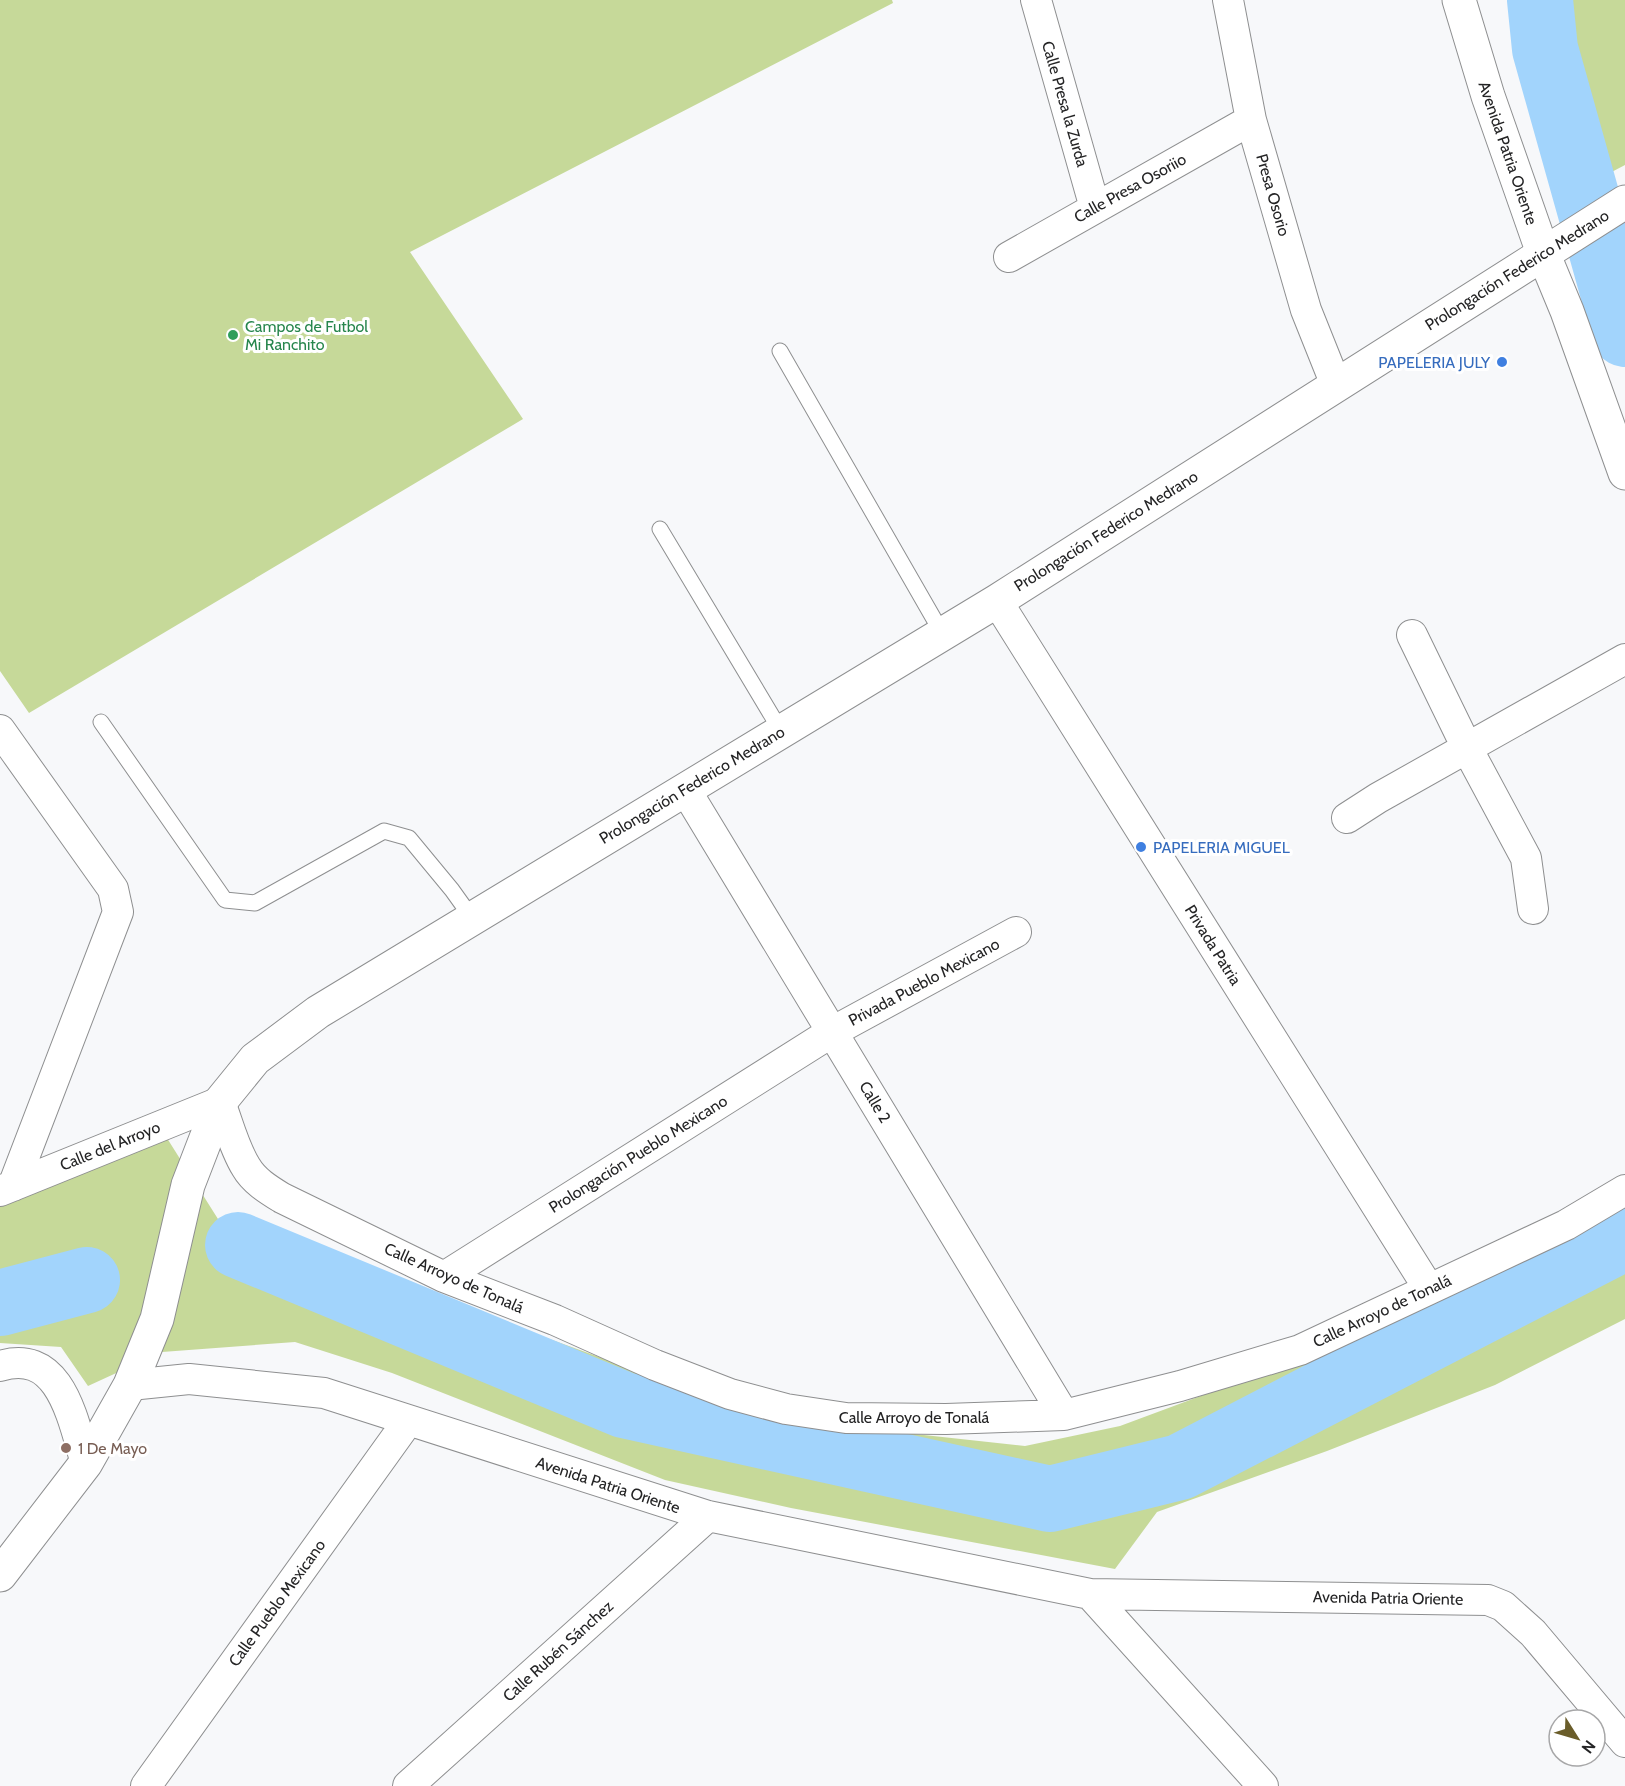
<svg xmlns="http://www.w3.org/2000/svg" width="1625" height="1786" font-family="Cabin,sans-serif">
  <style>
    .green { fill: #c6d999 }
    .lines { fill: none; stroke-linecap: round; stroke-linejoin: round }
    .river { stroke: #a2d4fc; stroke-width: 66 }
    .service-casing { stroke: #8e8f90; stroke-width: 17 }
    .minor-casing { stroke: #8e8f90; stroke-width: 32 }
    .tertiary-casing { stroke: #8e8f90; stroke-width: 35 }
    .service { stroke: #fff; stroke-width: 15 }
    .minor { stroke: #fff; stroke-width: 30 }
    .tertiary { stroke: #fff; stroke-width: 33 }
    .leisure-dot { fill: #2e9e5b; stroke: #fff; stroke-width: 2 }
    .shop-dot { fill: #3f7fe0; stroke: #fff; stroke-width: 2 }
    .education-dot { fill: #8d6e63; stroke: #fff; stroke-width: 2 }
    .labels { text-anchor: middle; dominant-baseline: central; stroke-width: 6; stroke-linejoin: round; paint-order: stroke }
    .street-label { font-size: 16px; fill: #242425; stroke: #fff }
    .leisure-label { font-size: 16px; fill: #27864d; stroke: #fff; text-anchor: start }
    .shop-label { font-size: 16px; fill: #366cbe; stroke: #fff; text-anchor: end }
    .education-label { font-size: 16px; fill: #785e54; stroke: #fff; text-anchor: start }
  </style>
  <rect width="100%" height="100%" fill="#f7f8fa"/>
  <path class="green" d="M0 0H892L893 3 410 252 523 419 29 713 0 671Z
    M1515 0H1625V165L1604 176 1580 99 1547 108 1523 40Z
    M165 1135 218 1219 768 1418 1025 1446 1120 1426 1397 1323 1464 1296 1625 1208V1319L1495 1385 1327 1451 1157 1512 1115 1569 791 1508 665 1480 392 1373 295 1342 162 1352 88 1386 61 1347 0 1343V1206Z"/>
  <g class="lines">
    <path class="river" d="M1540 0 1545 49 1625 334
      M238 1245 624 1405 1050 1499 1180 1467 1625 1237
      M0 1303 87 1280"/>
    <g class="service-casing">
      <path id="service" d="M780 351 942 633
        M660 529 781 731
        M101 722 225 900 255 903 384 831 409 838 452 890 472 918"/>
    </g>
    <g class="minor-casing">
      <path id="minor" d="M1036 0 1095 208
        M1228 0 1251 120 1306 310 1336 385
        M1009 257 1251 120
        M997 601 1429 1289
        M1412 635 1467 748 1526 858 1533 909
        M0 730 113 889 118 912 13 1186
        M685 789 1064 1415
        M1347 818 1378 798 1625 659
        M0 1191 220 1102C228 1123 234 1148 246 1167 254 1181 269 1190 282 1198L444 1277 555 1320 655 1365 730 1394 786 1409 846 1418 946 1419 1064 1415 1180 1386 1300 1350 1566 1225 1625 1190
        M444 1277 832 1032 1016 932
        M0 1366C61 1347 73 1421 86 1463
        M130 1385 189 1379 324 1393 708 1516 1090 1594 1488 1600 1503 1606 1533 1633 1625 1742
        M1090 1594 1263 1786
        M146 1786 408 1421
        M408 1786 708 1516"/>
    </g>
    <g class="tertiary-casing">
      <path id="tertiary" d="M1459 0 1488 96 1543 253 1567 311 1625 473
        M0 1575 86 1463 130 1385 157 1319 188 1185 220 1102 255 1059 318 1012 997 601 1625 202"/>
    </g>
    <use href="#service" class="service"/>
    <use href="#minor" class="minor"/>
    <use href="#tertiary" class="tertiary"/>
  </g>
  <circle class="leisure-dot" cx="233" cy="335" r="6"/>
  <g class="shop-dot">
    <circle cx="1502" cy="362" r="6"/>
    <circle cx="1141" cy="847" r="6"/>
  </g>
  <circle class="education-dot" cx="66" cy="1448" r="6"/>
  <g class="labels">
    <g class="street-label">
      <text transform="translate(1065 104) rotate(74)">Calle Presa la Zurda</text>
      <text transform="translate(1508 153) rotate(71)">Avenida Patria Oriente</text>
      <text transform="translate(1130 188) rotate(-29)">Calle Presa Osoriio</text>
      <text transform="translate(1273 195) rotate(74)">Presa Osorio</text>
      <text transform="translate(1517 270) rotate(-32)">Prolongación Federico Medrano</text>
      <text transform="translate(1106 531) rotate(-32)">Prolongación Federico Medrano</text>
      <text transform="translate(692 785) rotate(-31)">Prolongación Federico Medrano</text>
      <text transform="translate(1213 945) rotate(58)">Privada Patria</text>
      <text transform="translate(924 982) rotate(-28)">Privada Pueblo Mexicano</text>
      <text transform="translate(875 1102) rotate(59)">Calle 2</text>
      <text transform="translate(110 1146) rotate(-22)">Calle del Arroyo</text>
      <text transform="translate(638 1154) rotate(-32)">Prolongación Pueblo Mexicano</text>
      <text transform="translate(454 1278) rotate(24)">Calle Arroyo de Tonalá</text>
      <text transform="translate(1382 1311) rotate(-25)">Calle Arroyo de Tonalá</text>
      <text x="914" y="1417">Calle Arroyo de Tonalá</text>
      <text transform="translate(608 1485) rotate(18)">Avenida Patria Oriente</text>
      <text transform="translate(1388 1598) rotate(1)">Avenida Patria Oriente</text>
      <text transform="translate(277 1603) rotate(-54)">Calle Pueblo Mexicano</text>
      <text transform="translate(558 1651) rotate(-42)">Calle Rubén Sánchez</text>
    </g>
    <g class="leisure-label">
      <text x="245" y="326">Campos de Futbol<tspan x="245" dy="18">Mi Ranchito</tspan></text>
    </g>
    <g class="shop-label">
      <text x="1490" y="362">PAPELERIA JULY</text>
      <text x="1153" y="847" text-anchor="start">PAPELERIA MIGUEL</text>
    </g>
    <g class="education-label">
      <text x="78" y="1448">1 De Mayo</text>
    </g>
  </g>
  <g transform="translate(1577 1738) rotate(127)"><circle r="28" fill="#ffffff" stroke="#a7a7a8" stroke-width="1.5"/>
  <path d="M0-4.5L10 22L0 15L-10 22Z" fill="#6a5d2a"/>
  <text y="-9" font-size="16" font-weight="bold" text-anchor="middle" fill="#242425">N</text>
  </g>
</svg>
